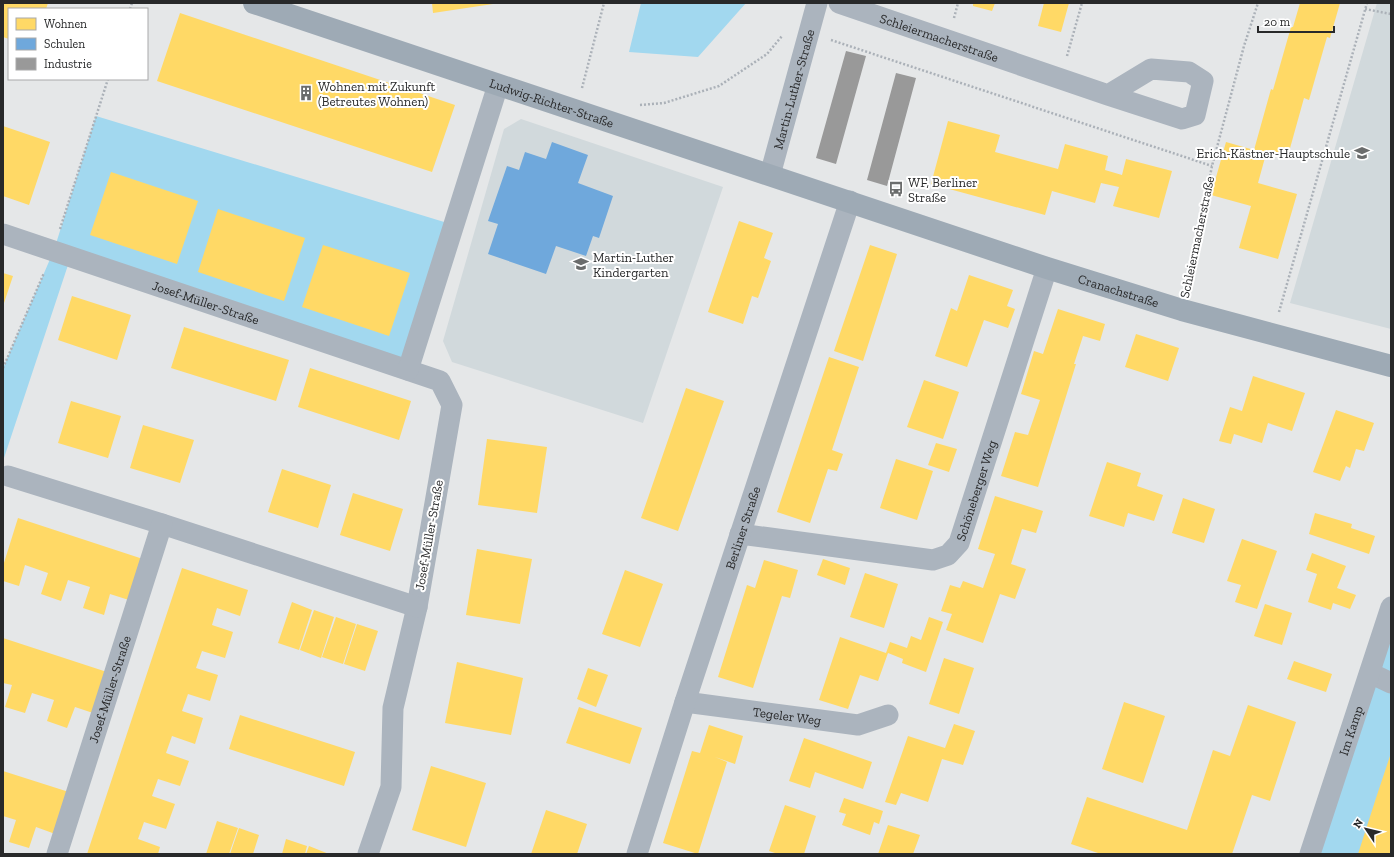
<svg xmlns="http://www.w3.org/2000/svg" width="1394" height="857" font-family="'Zilla Slab',serif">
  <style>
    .built { fill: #d1d9dc }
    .green { fill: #a2d8ef }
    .homes { fill: #ffd966 }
    .schools { fill: #6fa8dc }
    .industry { fill: #999 }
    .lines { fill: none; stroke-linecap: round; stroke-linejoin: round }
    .path { stroke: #abb1b8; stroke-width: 2.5; stroke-dasharray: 2 2; stroke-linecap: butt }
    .street { stroke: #abb4be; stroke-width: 21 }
    .secondary { stroke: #9eaab5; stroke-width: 22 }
    .labels { text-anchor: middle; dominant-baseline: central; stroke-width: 4; stroke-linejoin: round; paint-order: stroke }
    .street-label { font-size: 13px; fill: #28292a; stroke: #fff }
    .poi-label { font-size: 13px; fill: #28292a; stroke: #fff; text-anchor: start }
  </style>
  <rect width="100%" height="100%" fill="#e5e7e8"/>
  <path class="built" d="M1377 3H1391V329L1290 303Z
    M521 119 723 187 643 423 452 362 443 341 504 129Z"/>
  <path class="green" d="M641 3H746L698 57 629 52Z
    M96 116 454 225 408 370 71 256 3 461V368L54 250Z
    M1391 602V755L1359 854H1309Z"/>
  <path class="homes" d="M3 3H48L46 9H9V39L3 37Z
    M432 3H493V4L433 13Z
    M973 3H995L992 11 973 6Z
    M1044 3H1069L1061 32 1038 26Z
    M1300 3H1340L1330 38 1327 37 1309 100 1304 98 1287 159 1266 154 1258 183 1297 194 1278 259 1239 248 1251 206 1211 195 1226 142 1254 150 1271 89 1273 90 1291 27H1293Z
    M180 13 455 105 432 172 157 81Z
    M948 121 1000 135 995 152 1058 169 1065 144 1108 156 1105 170 1122 175 1126 159 1172 171 1159 218 1113 206 1119 187 1101 183 1095 203 1052 191 1045 215 931 184Z
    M3 126 50 142 29 205 3 196Z
    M111 172 198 201 177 264 90 235Z
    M218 209 305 238 284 301 198 272Z
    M739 221 773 233 764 258 771 261 758 298 752 296 743 324 708 312Z
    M323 245 410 273 389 336 302 307Z
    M870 245 897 254 863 361 834 351Z
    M3 273 13 276 3 306Z
    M969 275 1013 290 1007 306 1015 309 1008 328 984 320 967 367 935 356 951 308 957 311Z
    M72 296 131 315 117 360 58 340Z
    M1058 309 1105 324 1100 341 1083 336 1074 364H1076L1038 487 1001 476 1015 432 1028 435 1040 400 1021 394 1034 351 1043 354Z
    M184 327 289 360 276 401 171 368Z
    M1136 334 1179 348 1168 381 1125 367Z
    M829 357 859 367 832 450 843 454 837 471 828 469 810 523 777 512Z
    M310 368 411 401 399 440 298 407Z
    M1253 376 1305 393 1292 431 1268 423 1262 443 1234 434 1231 444 1219 441 1230 407 1242 411Z
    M924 380 959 392 943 439 907 427Z
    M686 388 724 401 678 531 641 518Z
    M71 401 121 416 108 458 58 443Z
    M1336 410 1374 423 1364 451 1356 449 1350 468 1346 466 1340 481 1313 472Z
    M143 425 194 440 180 483 130 468Z
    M487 439 547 447 537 513 478 505Z
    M936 443 957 449 949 472 928 465Z
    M896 459 933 471 917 520 880 508Z
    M1107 462 1141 473 1137 486 1163 495 1154 521 1128 513 1124 527 1089 516Z
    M282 469 331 485 318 528 268 512Z
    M353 493 403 509 390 551 340 535Z
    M995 496 1043 511 1036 533 1022 529 1011 564 1026 569 1015 599 1000 594 983 643 946 630 952 614 941 611 950 585 960 588 963 581 983 588 995 554 978 549Z
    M1183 498 1215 509 1204 543 1172 533Z
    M1315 513 1352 524 1351 528 1375 536 1369 554 1309 534Z
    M18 518 146 560 132 601 110 594 104 615 83 608 90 587 68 580 61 601 41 594 48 573 25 565 19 586 3 581V566Z
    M1242 539 1277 551 1257 609 1235 602 1241 585 1227 581Z
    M477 549 532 559 520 624 466 615Z
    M1312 553 1346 566 1337 588 1356 595 1350 609 1333 603 1331 610 1308 602 1317 574 1306 570Z
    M823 559 850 568 845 585 817 575Z
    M764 560 798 570 790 598 782 596 753 688 718 677 747 585 755 588Z
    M182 568 248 590 240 616 217 608 212 625 233 632 225 658 202 651 196 668 218 675 210 701 188 694 182 711 203 718 195 744 172 736 166 753 189 761 180 786 158 779 152 796 175 804 166 829 144 822 138 839 160 847 158 854H87Z
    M625 570 663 584 640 647 602 634Z
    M865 573 898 584 884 628 850 617Z
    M292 602 312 610 299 650 278 643Z
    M1265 604 1292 613 1282 645 1254 636Z
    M314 610 334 617 321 658 300 650Z
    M336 617 356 624 343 664 322 657Z
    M929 617 943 622 926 672 902 663 903 659 888 653 878 681 860 675 848 709 819 700 840 637 886 653 890 642 907 648 911 636 921 640Z
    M357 624 378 631 365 671 344 664Z
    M3 638 110 673 96 714 75 707 67 728 47 721 54 700 32 693 25 713 5 707 12 685 3 683Z
    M944 658 974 668 959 714 929 704Z
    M1294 661 1332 674 1326 692 1287 679Z
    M457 662 523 678 511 735 445 723Z
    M588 668 608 675 596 707 577 699Z
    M1124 702 1165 716 1143 783 1102 769Z
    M1248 705 1296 722 1270 801 1252 795 1232 854H1101L1071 844 1087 797 1187 830 1213 750 1230 756Z
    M579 707 642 728 630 764 566 743Z
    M240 715 355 752 344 786 229 749Z
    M954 724 975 731 963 765 942 759 928 802 901 793 896 805 885 802 908 736 945 748Z
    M709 725 743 736 735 764 715 757 727 762 698 854 663 843 692 751 700 753Z
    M804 738 872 762 863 789 815 772 810 788 789 781Z
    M1391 753V854H1358L1376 798Z
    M431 766 486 783 466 847 412 830Z
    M3 771 72 793 58 835 36 827 29 848 9 842 16 820 3 816Z
    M844 798 883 811 879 824 874 822 870 835 842 825 846 814 839 812Z
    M785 805 816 816 804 854H778L769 851Z
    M546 810 587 824 577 854H531Z
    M217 821 238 828 229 854H206Z
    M888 825 920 835 913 854H878Z
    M239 828 259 835 253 854H230Z
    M286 839 307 846 305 854H282Z
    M309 846 329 854H306Z"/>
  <path class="schools" d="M552 142 588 155 578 183 613 196 599 238 593 236 586 256 556 246 546 274 488 254 498 224 488 221 507 166 519 170 525 152 546 159Z"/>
  <path class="industry" d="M846 51 866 56 836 164 816 158Z
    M896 73 916 78 887 186 867 180Z"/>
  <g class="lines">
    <path class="path" d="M130 9 132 3
      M1365 9 1391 14
      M954 18 958 3
      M831 40 1212 166
      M1067 56 1082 3
      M582 88 604 3
      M640 105 664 103 719 86 767 54 782 36
      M60 229 108 79
      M1188 286 1212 166 1244 46 1258 3
      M1279 312 1367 3
      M3 368 44 273"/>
    <g class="street">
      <path id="s1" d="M839 3 1108 95 1182 119 1195 115 1203 81 1189 72 1151 69 1108 95"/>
      <path id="s2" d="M770 175 817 3"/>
      <path id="s3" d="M3 234 440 381 452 405 417 607 393 708 391 787 368 854"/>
      <path d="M408 370 498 85"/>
      <path d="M8 476 162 524 417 607"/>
      <path id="s4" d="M740 534 933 560 948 555 959 543 1047 268"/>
      <path d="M1370 673 1391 683"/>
      <path id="s5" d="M685 702 858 725 888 715"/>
      <path id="s6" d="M57 854 162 524"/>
      <path id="s7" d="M637 854 685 702 850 201"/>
      <path id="s8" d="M1310 854 1391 607"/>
    </g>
    <path class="secondary" id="s9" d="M254 3 1047 268 1182 310 1391 366"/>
  </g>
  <defs>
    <g id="building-bare" transform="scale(1.2)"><path d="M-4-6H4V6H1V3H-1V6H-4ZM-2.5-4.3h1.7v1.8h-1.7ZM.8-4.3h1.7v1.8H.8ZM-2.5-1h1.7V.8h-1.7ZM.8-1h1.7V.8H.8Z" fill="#6a6c6c" stroke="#fff" stroke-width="2.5" paint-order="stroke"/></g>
    <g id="school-bare" transform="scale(1.2)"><path d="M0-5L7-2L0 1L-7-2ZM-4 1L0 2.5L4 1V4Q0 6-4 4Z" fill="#6a6c6c" stroke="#fff" stroke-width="2.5" paint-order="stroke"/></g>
    <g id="bus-bare" transform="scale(1.2)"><path d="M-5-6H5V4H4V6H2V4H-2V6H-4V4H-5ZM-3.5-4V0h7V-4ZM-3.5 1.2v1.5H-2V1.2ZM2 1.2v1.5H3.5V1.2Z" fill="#6a6c6c" stroke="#fff" stroke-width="2.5" paint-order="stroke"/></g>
  </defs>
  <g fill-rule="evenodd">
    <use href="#building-bare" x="306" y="93"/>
    <use href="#school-bare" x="1362" y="153"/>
    <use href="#bus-bare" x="896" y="189"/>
    <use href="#school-bare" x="581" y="264"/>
  </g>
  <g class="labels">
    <g class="street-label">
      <text stroke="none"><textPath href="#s1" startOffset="106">Schleiermacherstraße</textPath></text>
      <text stroke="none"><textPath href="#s2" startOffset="89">Martin-Luther-Straße</textPath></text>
      <text stroke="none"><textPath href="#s9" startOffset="314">Ludwig-Richter-Straße</textPath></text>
      <text transform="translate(1197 237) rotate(-78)">Schleiermacherstraße</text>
      <text stroke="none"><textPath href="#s9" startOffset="911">Cranachstraße</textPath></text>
      <text stroke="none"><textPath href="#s3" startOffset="214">Josef-Müller-Straße</textPath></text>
      <text stroke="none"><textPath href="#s4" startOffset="282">Schöneberger Weg</textPath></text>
      <text stroke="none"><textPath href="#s7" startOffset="343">Berliner Straße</textPath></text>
      <text transform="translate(429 535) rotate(-80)">Josef-Müller-Straße</text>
      <text stroke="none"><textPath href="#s6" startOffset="173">Josef-Müller-Straße</textPath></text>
      <text stroke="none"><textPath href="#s5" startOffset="103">Tegeler Weg</textPath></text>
      <text stroke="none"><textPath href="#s8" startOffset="130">Im Kamp</textPath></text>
    </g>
    <g class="poi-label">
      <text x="318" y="86">Wohnen mit Zukunft<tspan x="318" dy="15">(Betreutes Wohnen)</tspan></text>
      <text x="1350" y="153" text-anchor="end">Erich-Kästner-Hauptschule</text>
      <text x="908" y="182">WF, Berliner<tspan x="908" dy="15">Straße</tspan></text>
      <text x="593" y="257">Martin-Luther<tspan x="593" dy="15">Kindergarten</tspan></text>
    </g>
  </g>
  <rect width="1394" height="857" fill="none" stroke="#28292a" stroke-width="8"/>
  <rect x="8" y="8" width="140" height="72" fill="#ffffff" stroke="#a9a9aa"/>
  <rect x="16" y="18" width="20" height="12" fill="#ffd966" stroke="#a9a9aa"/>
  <text x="44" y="28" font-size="12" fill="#28292a">Wohnen</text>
  <rect x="16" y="38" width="20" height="12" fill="#6fa8dc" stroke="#a9a9aa"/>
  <text x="44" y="48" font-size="12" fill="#28292a">Schulen</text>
  <rect x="16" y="58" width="20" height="12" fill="#999999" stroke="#a9a9aa"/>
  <text x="44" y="68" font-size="12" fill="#28292a">Industrie</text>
  <g transform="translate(1366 829) rotate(305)" stroke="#ffffff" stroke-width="3" paint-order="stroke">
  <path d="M0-3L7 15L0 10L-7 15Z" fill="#28292a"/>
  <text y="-6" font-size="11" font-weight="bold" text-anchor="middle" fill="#28292a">N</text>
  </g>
  <path d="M1258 26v6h76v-6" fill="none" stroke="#28292a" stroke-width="2"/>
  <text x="1264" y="26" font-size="12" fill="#28292a" stroke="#ffffff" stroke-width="3" paint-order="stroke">20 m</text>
</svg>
